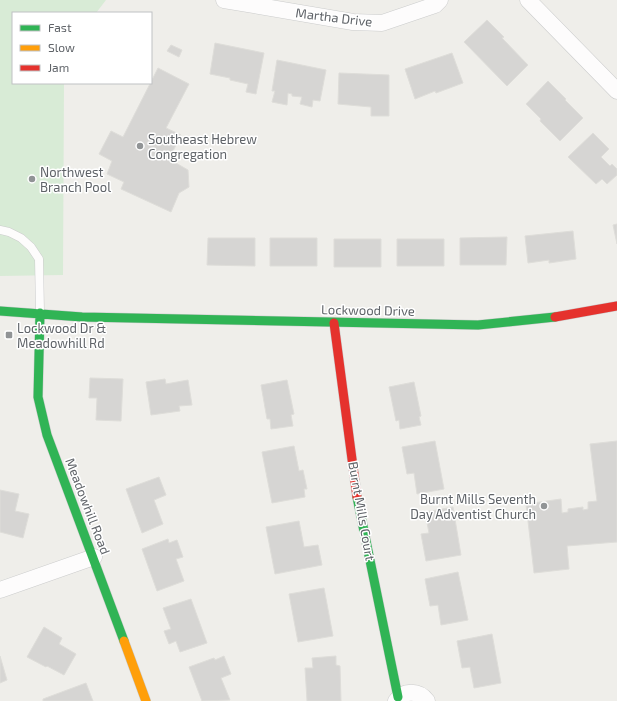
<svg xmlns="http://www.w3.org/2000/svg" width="617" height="701" font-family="'Exo 2',sans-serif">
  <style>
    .green { fill: #d8ebd6 }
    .building { fill: #d6d5d3; stroke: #deddd9 }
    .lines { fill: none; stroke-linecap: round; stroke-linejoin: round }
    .lane-casing { stroke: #cbcccc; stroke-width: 9 }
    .street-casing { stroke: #cbcccc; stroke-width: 17 }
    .fast-casing { stroke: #cacacb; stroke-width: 10 }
    .slow-casing { stroke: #cacacb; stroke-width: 10 }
    .jam-casing { stroke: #cacacb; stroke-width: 10 }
    .lane { stroke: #fdfcfc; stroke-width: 8 }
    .street { stroke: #fdfcfc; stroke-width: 16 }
    .fast { stroke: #30b455; stroke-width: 9 }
    .slow { stroke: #ff9f0a; stroke-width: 9 }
    .jam { stroke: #e5322d; stroke-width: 9 }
    .poi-dot { fill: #919496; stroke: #fff; stroke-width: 1.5 }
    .labels { text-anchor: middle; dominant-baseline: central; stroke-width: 3; stroke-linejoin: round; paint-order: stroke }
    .street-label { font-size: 13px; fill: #5f6368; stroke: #fff }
    .poi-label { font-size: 13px; fill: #5f6368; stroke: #fff; text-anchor: start }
  </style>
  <rect width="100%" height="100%" fill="#efeeea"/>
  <path class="green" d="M0 0H106L96 13H13V83H64L63 275 0 276Z"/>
  <path class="building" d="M487 20 504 37 502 38 528 65 507 86 464 42Z
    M215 43 264 53 256 94 246 92 248 84 230 80V78L210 74Z
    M171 45 182 50 179 57 167 51Z
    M452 53 463 83 436 93 435 91 415 99 405 69Z
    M277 60 326 70 320 101 313 100 312 107 300 104 302 97 292 96V94L288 93 287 105 272 102 275 91H272Z
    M158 68 189 84 166 128 181 135 169 159 188 170 189 187 179 193 171 212 121 189 124 182 107 174 112 161 99 154 111 131 123 137Z
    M339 73 389 75V116H371V107L338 104Z
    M548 81 566 99 565 100 583 118 560 141 540 121 541 119 526 104Z
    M593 133 609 149 601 157 610 166 612 164 617 169V175L607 184 602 179 596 184 568 157Z
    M617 224V244L613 225Z
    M573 231 576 259 549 263V260L528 263 525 236Z
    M507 237 506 265H460V238Z
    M208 238H255V266L207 265Z
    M270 238H317V266H270Z
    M334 239H381V267H334Z
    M397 239H444V266H397Z
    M90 378 123 379 121 421 96 420 97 398H89Z
    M165 379 166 384 188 380 192 405 179 406 180 411 151 415 146 382Z
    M287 380 294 414 291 415 293 426 271 429 270 419H267L261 385Z
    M414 382 421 416 419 417 421 425 400 429 399 420 396 421 389 387Z
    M435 441 444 489 417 494 414 473 407 474 402 447Z
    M617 441V542L567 546 569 569 534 573 526 504 561 499 562 513 568 512V509L583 507V510L588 509V502L597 501 590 444Z
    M294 446 299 471 303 470 307 489H304L305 497 272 503 262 452Z
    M159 477 166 495 154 500 163 524 142 533 126 489Z
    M0 490 19 494 15 511 29 514 23 538 0 532Z
    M453 507 461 555 426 561 421 534 429 533 425 512Z
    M299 521 304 547 318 545 322 565 275 574 266 527Z
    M168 539 169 543 177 540 183 557 176 559 184 581 157 591 142 549Z
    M458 572 468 620 441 625 438 605 430 606 425 579Z
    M324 588 333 636 298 642 289 594Z
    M191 599 207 643 180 652 176 641 169 644 164 631 171 629 163 608Z
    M44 627 62 638 59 644 76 654 64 675 47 666 46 667 27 657Z
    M492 634 501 683 474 688 470 667 462 668 457 641Z
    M0 656 7 680 0 683Z
    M224 656 231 674 221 678 230 700 202 701 189 667 214 658 215 660Z
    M336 656V665L340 666 341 701H307L305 668H313L312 658Z
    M86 683 93 701H43V699Z"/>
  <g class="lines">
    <g class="lane-casing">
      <path id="lane" d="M0 230 9 232 21 238 31 247 39 259 40 312"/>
    </g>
    <g class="street-casing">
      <path id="street" d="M224 0 353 22 382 23 435 5 440 0
        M528 0 617 91
        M0 590 94 557
        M396 701C403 690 419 690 427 701"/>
    </g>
    <g class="fast-casing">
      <path id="fast" d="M0 311 82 317 478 325 555 317
        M40 313 38 397 47 435 124 641
        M357 497 398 697"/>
    </g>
    <g class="slow-casing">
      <path id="slow" d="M124 641 146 701"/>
    </g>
    <g class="jam-casing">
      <path id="jam" d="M555 317 617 306
        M334 323 357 497"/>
    </g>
    <use href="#lane" class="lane"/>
    <use href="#street" class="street"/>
    <use href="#fast" class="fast"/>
    <use href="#slow" class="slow"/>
    <use href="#jam" class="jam"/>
  </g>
  <g class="poi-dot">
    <circle cx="140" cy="146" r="4"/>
    <circle cx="32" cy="179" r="4"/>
    <rect x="5" y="331" width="8" height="8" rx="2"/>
    <circle cx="544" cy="506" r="4"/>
  </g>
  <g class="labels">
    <g class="street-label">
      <text transform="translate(334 17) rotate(7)">Martha Drive</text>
      <text transform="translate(368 310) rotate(1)">Lockwood Drive</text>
      <text transform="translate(88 506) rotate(69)">Meadowhill Road</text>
      <text transform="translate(362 511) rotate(80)">Burnt Mills Court</text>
    </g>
    <g class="poi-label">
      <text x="148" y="139">Southeast Hebrew<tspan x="148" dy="15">Congregation</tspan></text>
      <text x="40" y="172">Northwest<tspan x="40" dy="15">Branch Pool</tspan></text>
      <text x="17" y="328">Lockwood Dr &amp;<tspan x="17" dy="15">Meadowhill Rd</tspan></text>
      <text x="536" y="499" text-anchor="end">Burnt Mills Seventh<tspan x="536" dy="15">Day Adventist Church</tspan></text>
    </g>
  </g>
  <rect x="12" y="12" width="140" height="72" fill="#ffffff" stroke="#bfc1c3"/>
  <rect x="20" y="25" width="20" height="6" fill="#30b455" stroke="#bfc1c3"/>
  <text x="48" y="32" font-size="12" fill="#5f6368">Fast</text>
  <rect x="20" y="45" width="20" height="6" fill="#ff9f0a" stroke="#bfc1c3"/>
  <text x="48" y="52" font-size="12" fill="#5f6368">Slow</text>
  <rect x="20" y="65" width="20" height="6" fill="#e5322d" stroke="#bfc1c3"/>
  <text x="48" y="72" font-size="12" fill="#5f6368">Jam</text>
</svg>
